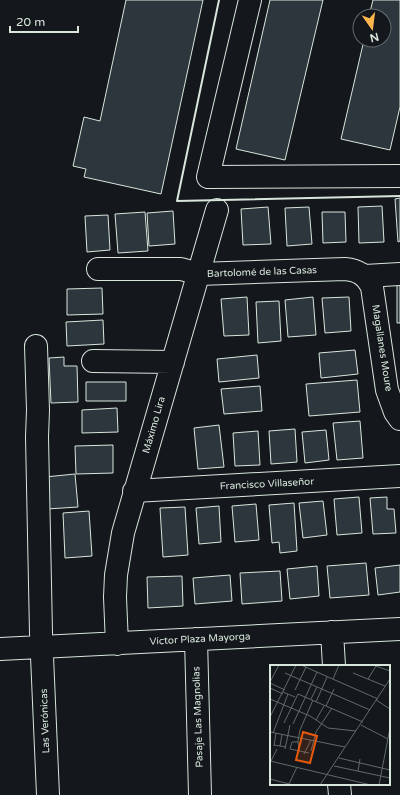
<svg xmlns="http://www.w3.org/2000/svg" width="400" height="795" font-family="'Varela Round',sans-serif">
  <style>
    .building { fill: #2c363c; stroke: #d8e6dc }
    .lines { fill: none; stroke-linecap: round; stroke-linejoin: round }
    .minor-casing { stroke: #d8e6dc; stroke-width: 24 }
    .minor { stroke: #14181c; stroke-width: 22 }
    .wall { stroke: #d8e6dc; stroke-width: 2 }
    .labels { text-anchor: middle; dominant-baseline: central; stroke-width: 3; stroke-linejoin: round; paint-order: stroke }
    .street-label { font-size: 10px; fill: #d8e6dc; stroke: #14181c }
    .inset-road { fill: none; stroke: #626a69; stroke-width: 1 }
    .view { fill: #e8590c; fill-opacity: 0.15; stroke: #e8590c; stroke-width: 2 }
    .inset-edge { fill: none; stroke: #d8e6dc; stroke-width: 2 }
  </style>
  <rect width="100%" height="100%" fill="#14181c"/>
  <path class="building" d="M126 0H203L161 194 84 177 86 169 73 166 84 117 100 121Z
    M270 0H323L285 160 236 149Z
    M373 0H400V107L390 150 341 139 364 40H384V16H369Z
    M400 198V241L398 242 395 199Z
    M382 206 384 242 359 243 358 207Z
    M268 207 271 244 243 245 241 209Z
    M309 207 312 244 287 246 285 208Z
    M173 211 175 244 149 246 147 213Z
    M145 212 148 251 118 253 115 214Z
    M322 212H345L346 242 323 243Z
    M108 215 110 250 87 252 85 216Z
    M397 285H400V323H397Z
    M102 288 103 314 67 315V289Z
    M247 297 249 335 224 336 221 299Z
    M313 297 316 335 288 337 285 300Z
    M349 297 351 331 325 333 322 298Z
    M279 301 281 341 258 343 256 302Z
    M103 320 104 344 67 346 66 322Z
    M355 350 358 374 321 378 319 353Z
    M257 355 259 378 219 382 217 359Z
    M64 357V366H77L78 402 51 403 49 358Z
    M357 380 360 412 309 416 306 384Z
    M86 382H126V401H86Z
    M260 386 262 411 224 414 221 389Z
    M117 408 118 432 82 433V410Z
    M360 421 363 458 337 460 333 423Z
    M219 425 224 467 198 469 194 428Z
    M295 429 297 462 271 464 269 431Z
    M326 430 329 460 305 463 302 432Z
    M258 431 260 465 235 466 233 433Z
    M113 445V473L76 474 75 446Z
    M75 474 78 507 47 509 45 477Z
    M359 497 362 533 337 535 334 499Z
    M387 497V509H394L396 533 373 534 370 498Z
    M323 501 327 535 303 538 299 503Z
    M294 503 297 551 280 553 279 542 272 543 269 505Z
    M256 504 259 540 235 542 232 506Z
    M219 506 221 542 199 544 196 508Z
    M185 507 188 555 163 557 160 508Z
    M89 511 92 556 65 558 63 513Z
    M366 563 369 595 330 598 327 566Z
    M400 565V592L378 595 375 568Z
    M317 566 319 596 290 599 287 569Z
    M280 571 282 601 242 604 240 573Z
    M230 575 232 601 195 604 193 578Z
    M182 576 183 606 148 608 147 577Z"/>
  <g class="lines">
    <g class="minor-casing">
      <path id="minor" d="M250 0 208 177 400 176
        M98 269H181L199 274 345 269C358 270 366 275 372 287L387 390 395 412 400 419
        M365 276 400 274
        M36 346 38 410 37 437 41 633 48 795
        M93 361 173 362
        M134 491 400 476
        M332 632 334 666
        M196 639 200 795
        M117 644 115 597 116 575 123 533 217 210
        M0 649 400 629
        M339 784 340 795"/>
    </g>
    <use href="#minor" class="minor"/>
    <path class="wall" d="M219 0 177 201 400 196"/>
  </g>
  <g class="labels">
    <g class="street-label">
      <text transform="translate(262 272) rotate(-2)">Bartolomé de las Casas</text>
      <text transform="translate(382 348) rotate(81)">Magallanes Moure</text>
      <text transform="translate(154 425) rotate(-74)">Máximo Lira</text>
      <text transform="translate(267 484) rotate(-3)">Francisco Villaseñor</text>
      <text transform="translate(200 639) rotate(-3)">Víctor Plaza Mayorga</text>
      <text transform="translate(198 717) rotate(-92)">Pasaje Las Magnolias</text>
      <text transform="translate(45 721) rotate(-92)">Las Verónicas</text>
    </g>
  </g>
  <g transform="translate(270 665)">
    <rect width="120" height="120" fill="#14181c"/>
    <path class="inset-road" d="M31 0 108 34M103 0 120 6M15 8 100 45M83 8 115 21M63 14 69 0M98 14 106 1M0 17 9 0M0 18 15 25M0 23 13 29M25 25 36 2M13 27 25 32M0 34 40 51 58 63 86 66M41 34 47 22M106 35 120 44M46 37 57 12M56 41 64 24M0 52 26 0M46 55 54 41M14 58 28 29 93 57M23 59 47 7M91 60 118 74M0 67 75 82M3 68 18 29M28 77H22L20 84 39 88M4 80 16 82M4 81 6 68M10 81 12 69M15 84 20 60M29 85 28 76 30 65 43 35M41 86 46 67 62 43M34 89 41 75M69 93 120 105M0 96 101 120M1 96 7 84M64 101 120 113M88 106 90 94M0 114 23 120M19 119 27 102M50 120 120 14M109 120 120 63"/>
    <path class="view" d="M33 67 47 71 40 98 26 95Z"/>
    <rect width="120" height="120" class="inset-edge"/>
  </g>
  <g transform="translate(372 28) rotate(166)"><circle r="19" fill="#14181c" stroke="#626a69"/>
  <path d="M0-3L7 15L0 10L-7 15Z" fill="#ffb74d"/>
  <text y="-6" font-size="11" font-weight="bold" text-anchor="middle" fill="#d8e6dc">N</text>
  </g>
  <path d="M10 26v6h68v-6" fill="none" stroke="#d8e6dc" stroke-width="2"/>
  <text x="16" y="26" font-size="12" fill="#d8e6dc" stroke="#14181c" stroke-width="3" paint-order="stroke">20 m</text>
</svg>
